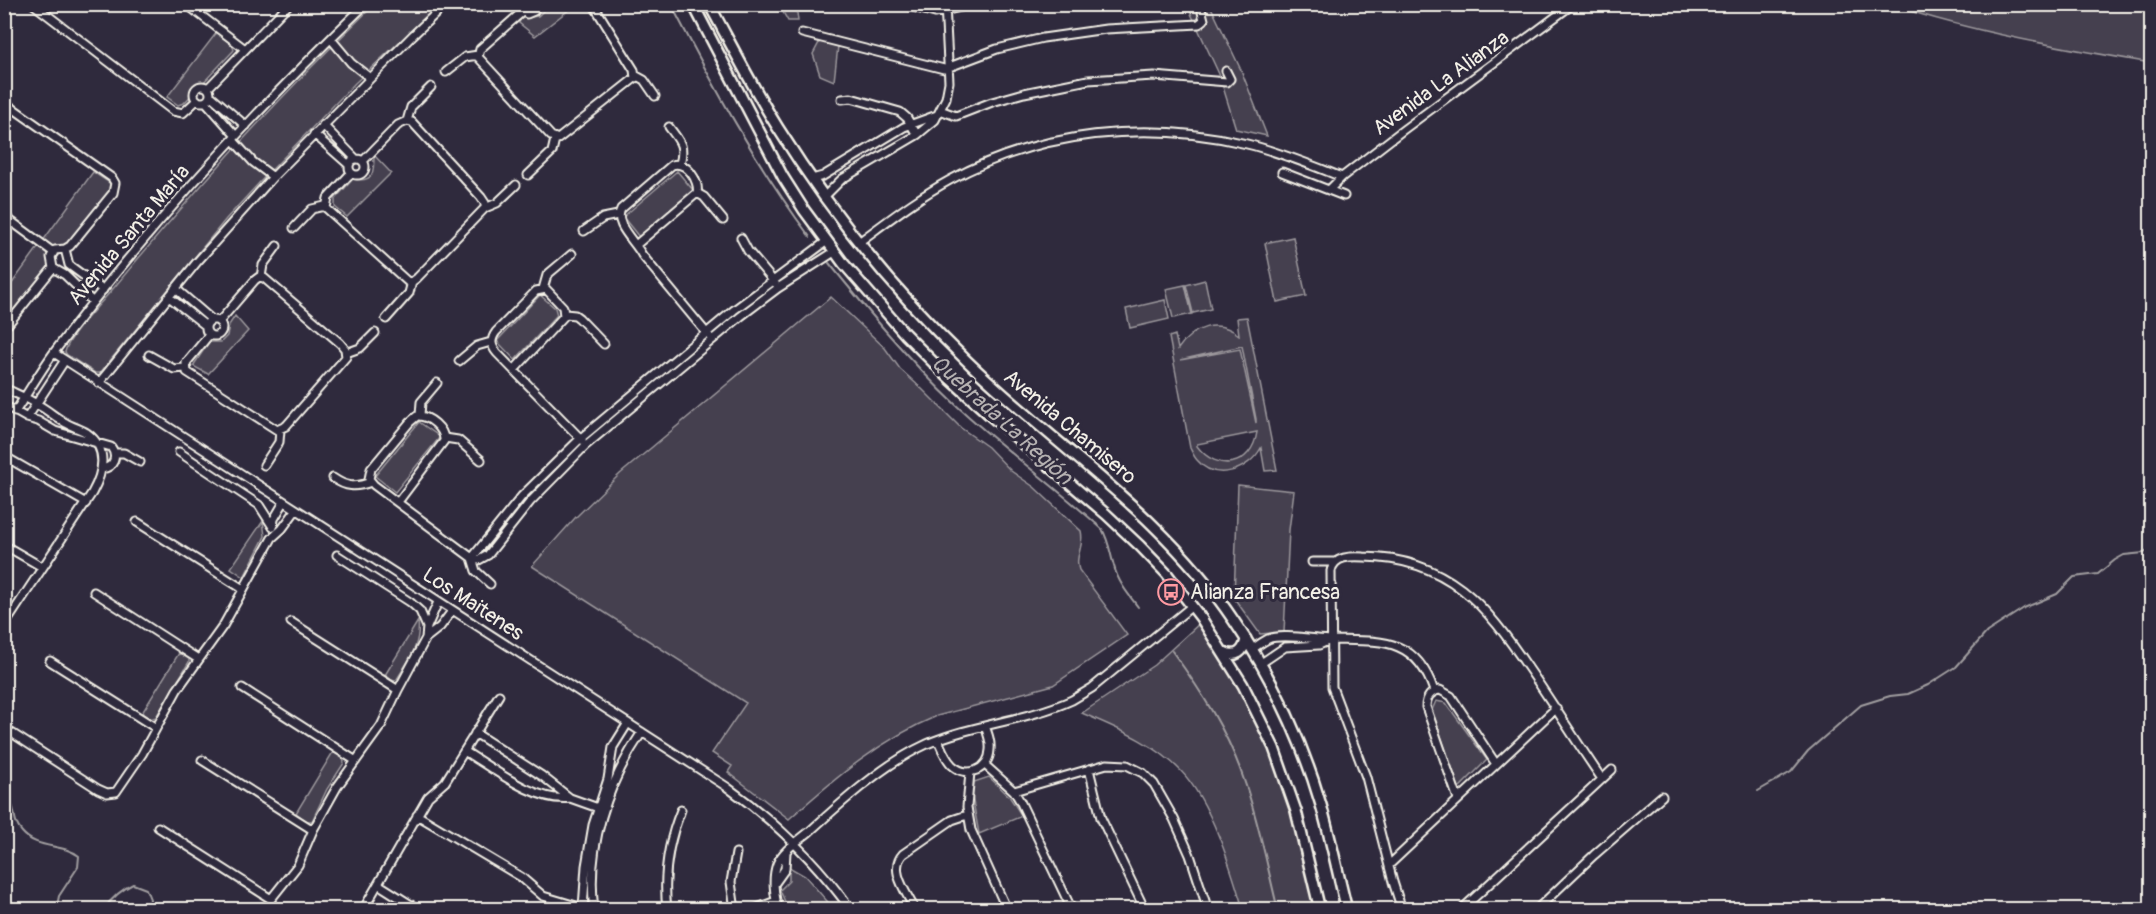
<svg xmlns="http://www.w3.org/2000/svg" width="2156" height="914" font-family="Pangolin,sans-serif">
  <style>
    .green { fill: #454050; stroke: #9c989c; stroke-width: 1.5; fill-rule: evenodd }
    .lines { fill: none; stroke-linecap: round; stroke-linejoin: round }
    .stream { stroke: #a19ea0; stroke-width: 2 }
    .street-casing { stroke: #f4f1e8; stroke-width: 11 }
    .secondary-casing { stroke: #f4f1e8; stroke-width: 14 }
    .street { stroke: #2f2a3d; stroke-width: 7 }
    .secondary { stroke: #2f2a3d; stroke-width: 9 }
    .labels { text-anchor: middle; dominant-baseline: central; stroke-width: 6; stroke-linejoin: round; paint-order: stroke }
    .street-label { font-size: 21px; fill: #f4f1e8; stroke: #2f2a3d }
    .poi-label { font-size: 21px; fill: #f4f1e8; stroke: #2f2a3d; text-anchor: start }
    .water-label { font-size: 22px; font-style: italic; fill: #b6b2b2; stroke: #2f2a3d }
  </style>
  <rect width="100%" height="100%" fill="#2f2a3d"/>
  <filter id="ink" filterUnits="userSpaceOnUse"><feTurbulence type="fractalNoise" baseFrequency=".0167" numOctaves="2"/><feDisplacementMap in="SourceGraphic" scale="12" xChannelSelector="R" yChannelSelector="G"/><feConvolveMatrix kernelMatrix="1 2 1 2 8 2 1 2 1" color-interpolation-filters="sRGB"/></filter>
  <g filter="url(#ink)">
    <path class="green" d="M374 5H439L355 83 259 183 226 219 100 373H95L67 355 65 352C69 335 105 299 117 284 198 186 283 93 374 5Z
      M546 5H575L535 36 519 23 521 18 538 16 545 9Z
      M779 5H796L798 21H788Z
      M1187 5H1210L1241 70 1267 136 1236 129 1219 74Z
      M1891 5H2151V63C2064 48 1976 33 1891 5Z
      M217 32 232 44 234 50 184 103 178 105 167 97Z
      M820 41 838 46 834 81 820 75 813 54Z
      M374 155 391 173 347 217 335 207V199L353 179C374 183 374 172 374 155Z
      M677 171 693 190 639 237 623 217Z
      M93 172 111 184V190L12 312 5 315V293Z
      M1293 237 1306 296 1277 302 1265 243Z
      M1205 280 1211 309 1193 313 1186 285Z
      M1185 285 1192 314 1173 318 1166 289Z
      M540 295 555 308 557 315 515 360 497 341Z
      M831 297 885 348 900 369 922 389 961 428 988 447 1011 471 1034 487 1081 531C1085 547 1074 555 1079 570L1127 635 1053 685 937 716C881 739 834 779 789 819L728 772 732 766 712 753 746 703 532 566 575 518 620 474Z
      M1165 300 1169 319 1130 328 1126 309Z
      M235 316 248 331 208 374 193 366 209 342H221L227 336 229 325Z
      M1247 317 1277 470 1265 471 1261 448C1249 470 1216 483 1197 460 1194 457 1192 452 1190 448L1169 337 1175 335 1178 349C1193 327 1217 318 1239 335L1237 318ZM1242 346 1256 419V423L1240 349 1180 360ZM1257 432C1252 467 1217 473 1197 446V444Z
      M419 422 440 437 395 492 375 476Z
      M1238 485 1294 491 1289 530 1284 632 1260 634 1234 598Z
      M263 521 265 536 244 577 231 568Z
      M418 621C421 645 409 659 397 679L394 681 385 675Z
      M1200 623C1236 680 1268 738 1288 803 1299 838 1305 874 1316 909H1243C1231 868 1211 802 1181 771 1155 743 1116 728 1082 713L1154 665Z
      M179 653 189 659V662L156 717 150 719 142 713Z
      M1436 701 1446 703 1487 760 1459 788 1432 710Z
      M333 752 343 757 344 763 327 789 312 821H307L296 813Z
      M989 777 1009 796 1022 816 979 834 972 796 974 782Z
      M789 867 805 876 834 909H788L780 890 789 881Z"/>
    <g class="lines">
      <path class="stream" d="M671 4C713 85 756 165 810 237
        M829 263C869 312 910 362 956 405 1003 449 1055 486 1102 529 1109 541 1110 553 1114 566 1118 582 1128 594 1138 607
        M1172 651C1201 691 1228 732 1244 780 1259 822 1267 866 1278 910
        M1758 791 1791 772 1808 751 1861 705 1890 696 1908 694 1928 685 1956 667 1987 632 2024 608 2057 594 2074 577 2098 574 2115 560 2124 555 2144 553 2152 548
        M4 794C19 807 10 819 22 832 37 850 62 843 79 856L78 867 59 896 58 901 61 910
        M103 910C112 898 120 890 133 884L146 889 150 899 148 910"/>
      <g class="street-casing">
        <path id="street" d="M33 4 173 111 183 113 197 100
          M186 4 245 49
          M520 4 521 10 527 14 534 11 536 4
          M902 4 935 13 974 4
          M522 12 480 49 478 57 551 136 558 139 635 78 634 70 593 4
          M802 33 944 69 997 49 1043 38 1106 29 1199 24 1204 20 1202 12
          M331 39 351 63 370 78
          M446 72 465 57 478 55
          M635 75 644 80 655 96
          M194 94a8 8 0 1 1 16 0a8 8 0 1 1-16 0Z
          M208 88 289 4
          M210 95 246 126
          M842 99 851 98 900 112 907 118 917 135
          M4 102 112 178 115 183 113 193 70 246 65 249 55 250 51 257 53 268 65 275 93 302
          M206 102 236 136
          M940 110 956 116 992 102 1024 93 1088 80 1154 76 1227 82 1230 79 1226 71
          M407 121 411 107 431 87
          M323 125 355 158
          M669 127C680 142 685 145 680 164
          M314 134 349 165
          M233 140 253 162 273 177
          M349 167a8 8 0 1 1 16 0a8 8 0 1 1-16 0Z
          M1282 172 1344 196
          M351 173 328 198 326 208 408 282 413 281 417 278 485 208V203L481 197 412 122 407 121 398 125 363 161
          M528 175 552 152 555 139
          M812 179 823 176 904 127 937 115
          M1329 190 1342 177 1403 130 1573 4
          M697 193 704 197 723 220
          M824 197 842 179 917 135 935 120 946 98 949 82 945 4
          M485 208 497 203 516 185
          M4 216 53 252
          M294 228 312 209 325 206
          M584 231 603 218 618 215
          M741 238 748 251 775 283
          M859 242C889 220 917 198 950 180 1040 131 1147 120 1247 144 1280 152 1311 165 1342 177
          M637 244 697 193C700 181 686 160 672 165L621 209C613 224 635 241 642 255L709 336
          M65 249 69 265 103 290
          M261 277 263 265 277 246
          M175 288 212 320
          M543 289 547 275 572 254
          M169 297 206 326
          M565 314 575 315 579 318 604 344
          M386 319 409 293 412 282
          M206 328a8 8 0 1 1 16 0a8 8 0 1 1-16 0Z
          M4 326 8 324 53 268
          M209 335 186 363 187 372 277 430 286 426 346 357 345 349 340 343 264 278 259 277 255 280 219 322
          M54 353 727 787C776 822 816 861 851 910
          M346 353 360 348 375 333
          M149 355 174 369 185 368
          M459 361 477 346 491 342
          M514 370 564 316 563 307 546 289 536 291 496 332C490 340 491 346 497 353L582 440
          M99 383 197 262 273 177 413 35 446 4
          M4 388C16 394 28 398 38 405 48 410 56 418 66 423 73 427 81 429 87 433 109 449 103 473 92 493L4 626
          M4 405 27 418 38 421 55 431 111 447C118 457 114 467 102 469
          M15 412C29 391 41 370 55 351 148 227 255 111 366 4
          M420 415 421 402 437 383
          M27 418 65 360
          M445 438 458 440 481 460
          M179 452 259 505 273 527
          M114 453H124L140 462
          M4 456 86 503
          M264 465 279 442 280 430
          M333 478C346 487 355 488 371 482
          M398 502 444 441C445 429 429 415 417 416L410 422 371 469 369 479 374 485 472 558 476 571 490 584
          M137 522 243 589
          M273 527 274 519 284 502
          M4 545 42 567
          M337 555 410 602 420 611 427 627
          M472 558 479 560 488 555 530 502 586 445 741 316 778 288 834 252
          M472 558 522 496 581 438 734 310 827 241
          M1312 562H1334
          M94 592 198 659
          M291 622 398 690
          M426 638 427 627 438 602
          M1252 649C1257 646 1262 642 1268 639 1281 633 1317 640 1333 640 1381 641 1416 637 1434 691
          M50 661 156 728
          M1260 664 1285 647 1319 645 1330 640
          M242 688 356 761
          M4 728 98 789 107 793 116 792 142 754 177 690 223 626 272 538 282 529 296 510
          M475 733 542 776 570 798 601 809
          M938 740C942 749 945 758 952 765 967 779 989 770 990 750 991 742 988 734 985 726
          M464 751C494 769 536 803 570 798
          M202 760 313 830
          M985 765 1014 791 1020 801 1072 910
          M1089 769 1101 818 1145 910
          M970 772 967 807 971 830 1007 910
          M1014 791 1107 764 1127 765 1143 773 1154 784 1174 819 1190 855 1208 910
          M1458 799 1426 707C1426 698 1431 691 1440 690L1451 696 1496 764
          M417 815 521 877 543 896 583 908
          M158 827 271 899 298 865 313 830 337 787 381 726 398 690 426 638 440 627 452 611
          M1389 865 1556 708
          M775 883 785 869 786 852
          M378 884 419 910
          M583 908 586 866 593 825 608 779 613 747 628 723
          M363 910 428 797 445 782 499 695
          M594 910C586 847 607 784 642 732
          M667 910C663 875 668 842 681 810
          M735 910 731 882 736 853
          M752 910 776 901
          M779 910C774 897 772 877 777 864 782 851 798 841 809 832 843 801 885 763 927 744 973 724 1026 721 1072 700L1092 688 1192 606
          M915 910C907 893 888 870 903 854L952 820 967 815
          M1402 910 1393 882 1366 777 1332 687 1331 571C1334 556 1351 556 1364 557 1448 558 1486 605 1529 669 1554 705 1577 743 1602 779
          M1461 910 1612 770
          M1536 910 1594 855 1662 796"/>
      </g>
      <g class="secondary-casing">
        <path id="secondary" d="M693 4 783 177 804 210 844 264 905 334 947 376 992 417 1106 514 1140 546 1167 574 1201 618 1243 685 1274 748 1296 811 1320 910
          M709 4C732 46 753 88 778 128 831 213 895 292 967 361 1058 449 1163 514 1234 621 1272 677 1302 740 1321 805 1331 839 1338 875 1347 910
          M1224 652C1236 658 1244 652 1246 639"/>
      </g>
      <use href="#street" class="street"/>
      <use href="#secondary" class="secondary"/>
    </g>
  </g>
  <defs>
    <g id="bus-ring" transform="scale(1.35)"><circle r="9.5" fill="#2f2a3d" stroke="#ff9aa2" stroke-width="1.5"/><path d="M-5-6H5V4H4V6H2V4H-2V6H-4V4H-5ZM-3.5-4V0h7V-4ZM-3.5 1.2v1.5H-2V1.2ZM2 1.2v1.5H3.5V1.2Z" fill="#ff9aa2"/></g>
  </defs>
  <g fill-rule="evenodd">
    <use href="#bus-ring" x="1171" y="592"/>
  </g>
  <g class="labels">
    <g class="street-label">
      <text transform="translate(1441 83) rotate(-36)">Avenida La Alianza</text>
      <text transform="translate(129 235) rotate(-50)">Avenida Santa María</text>
      <text transform="translate(1070 427) rotate(40)">Avenida Chamisero</text>
      <text transform="translate(473 604) rotate(33)">Los Maitenes</text>
    </g>
    <g class="poi-label">
      <text x="1190" y="592">Alianza Francesa</text>
    </g>
    <g class="water-label">
      <text transform="translate(1002 420) rotate(42)">Quebrada La Región</text>
    </g>
  </g>
  <rect width="2156" height="914" fill="none" stroke="#2f2a3d" stroke-width="24"/>
  <rect x="12" y="12" width="2132" height="890" fill="none" stroke="#f4f1e8" stroke-width="2" filter="url(#ink)"/>
</svg>
